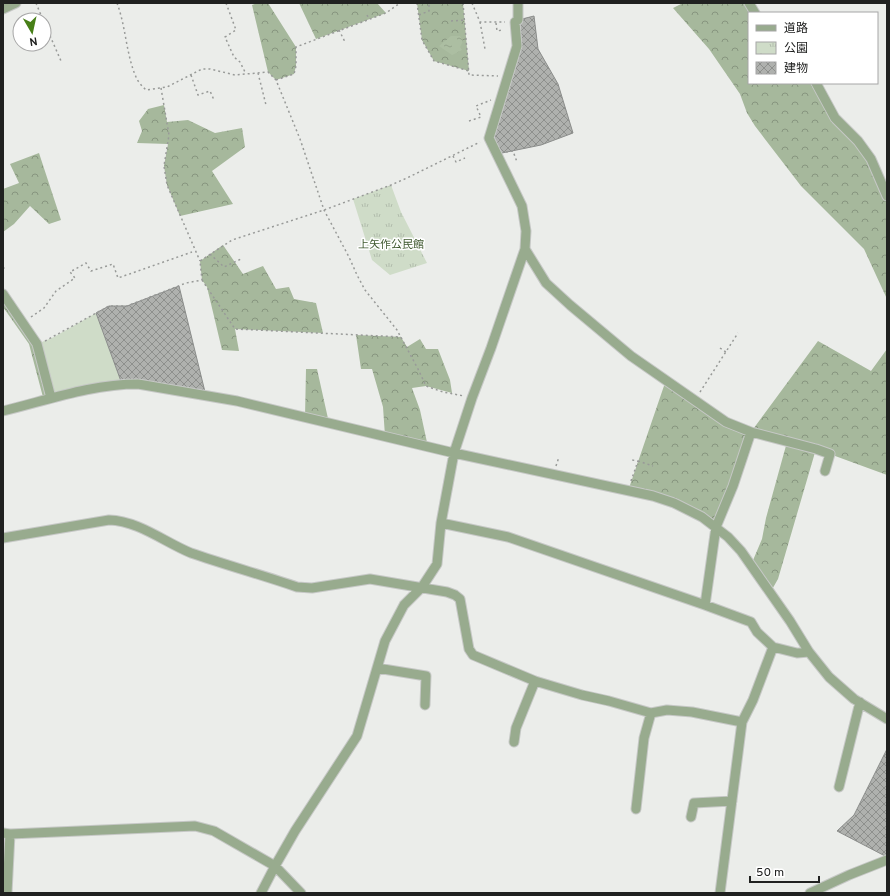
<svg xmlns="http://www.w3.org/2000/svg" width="890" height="896" font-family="Overpass,'Noto Sans JP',sans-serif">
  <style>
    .green { fill: #cfdcc8 }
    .forest { fill: url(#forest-crowns) }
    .park { fill: url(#park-tufts) }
    .water { fill: url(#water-ripples) }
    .building { fill: url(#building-cross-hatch); stroke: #8b8d8b }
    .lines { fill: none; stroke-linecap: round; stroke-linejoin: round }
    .minor-casing { stroke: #c6c8c6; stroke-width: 11 }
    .path { stroke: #989a98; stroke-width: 1.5; stroke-dasharray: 2 3; stroke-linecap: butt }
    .minor { stroke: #98ab8e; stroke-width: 9 }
    .labels { text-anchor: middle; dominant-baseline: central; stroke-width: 3; stroke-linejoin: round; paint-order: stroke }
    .park-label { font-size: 11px; fill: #3e582e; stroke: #fff }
  </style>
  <defs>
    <pattern id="forest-crowns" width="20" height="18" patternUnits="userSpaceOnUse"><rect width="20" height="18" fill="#a6b89c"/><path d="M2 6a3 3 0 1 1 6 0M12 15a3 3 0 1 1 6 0" fill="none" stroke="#87957f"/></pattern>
    <pattern id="park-tufts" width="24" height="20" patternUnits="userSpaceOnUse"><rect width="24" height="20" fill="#cfdcc8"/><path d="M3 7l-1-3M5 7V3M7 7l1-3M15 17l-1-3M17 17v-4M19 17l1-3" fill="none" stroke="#b1bcac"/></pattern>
    <pattern id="water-ripples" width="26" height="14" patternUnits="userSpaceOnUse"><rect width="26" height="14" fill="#acbea2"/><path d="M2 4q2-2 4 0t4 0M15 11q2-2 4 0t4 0" fill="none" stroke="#94a38b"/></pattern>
    <pattern id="building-cross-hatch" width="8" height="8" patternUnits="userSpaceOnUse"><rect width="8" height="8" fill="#afb1ae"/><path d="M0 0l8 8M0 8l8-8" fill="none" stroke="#8e908d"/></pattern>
  </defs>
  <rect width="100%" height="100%" fill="#ebedea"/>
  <path class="green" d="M96 313 122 384 51 398 37 344 54 337Z"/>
  <path class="forest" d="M257 3H268L296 47V66L294 74 276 80 268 72 252 5Z
    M299 3H377L386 13 316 39Z
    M417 3H463L469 71 434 61 422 40Z
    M683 3H749L755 13H749V83H816L820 92 858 141 887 196V299L864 249 801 186 755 126 747 113 740 94 709 49 673 8Z
    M164 105 167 122 188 120 215 133 242 128 245 147 212 171 233 204 180 216 167 185 164 166 168 144 137 143 142 131 139 121 148 109Z
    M39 153 61 220 49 224 30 206 14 224 3 232V189L19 183 10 164Z
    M223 245 243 274 263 266 276 289 289 287 294 299 316 303 323 333 235 329 239 351 222 350 207 287 202 280 200 261Z
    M3 294 37 344 51 398 44 401 29 344 3 307Z
    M356 335 401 337 407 347 420 339 426 349H438L450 380 452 393 426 386 412 388 420 410 428 447 385 436 383 407 372 369H361Z
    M818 341 871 371 887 349V475L816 449 778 579 770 593 751 565 762 539 766 518 787 442 751 432 716 527 702 517 628 491 666 380 751 432Z
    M306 369H317L329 423 305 417Z"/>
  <path class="park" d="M391 185 401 212 427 263 390 275 372 260 353 199Z"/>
  <path class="water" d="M451 36H460L463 41 460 47 462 50 452 55 439 46Z"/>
  <path class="building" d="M534 16 538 49 558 84 573 133 541 145 497 154 489 138 517 46 518 20Z
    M179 286 206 396 122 384 96 313 109 306H127Z
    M887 749V857L837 831 854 815Z"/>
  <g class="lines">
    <g class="minor-casing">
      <path id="minor" d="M749 3 755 13
        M3 9 16 3
        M816 83 835 118 858 141 871 159 887 196
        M525 249 546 283 570 305 631 356 726 422 751 432 733 486 716 527 705 605 751 622 757 632 773 647
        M3 294 37 344 51 398
        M3 411C48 400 92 384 138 384L237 401 454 453 653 496 674 503 702 517 728 537 741 551 790 621 809 652 829 677 854 699 887 719
        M751 432 816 449 830 454 825 471
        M441 523 508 537 705 605
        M3 538 109 520C139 521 164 542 191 553 226 565 262 575 297 587L312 588 370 579 447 592 455 595 460 599 469 649 473 655 535 681 582 695 609 701 651 713 667 710 692 712 742 722
        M377 668 426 676 425 705
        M514 742 516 728 535 681
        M839 787 860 702
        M636 809 644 738 651 713
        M691 817 694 803 732 801
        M3 833 10 834 195 826 214 831 275 866 301 893
        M7 893 10 834
        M261 893 275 866 295 831 357 736 385 641 404 605 422 587 437 564 441 523 454 453 472 398 491 348 525 249 526 231 522 206 489 138 517 46 515 22 518 20V3
        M720 893 742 722 753 700 773 647 797 653 809 652
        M810 893 849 875 887 860"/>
    </g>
    <path class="path" d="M36 3 43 20
      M117 3C126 27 126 54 136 77 138 82 142 86 146 90L167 87 202 69H210L235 75 268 72 276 80 300 139 324 210 349 257 357 275 365 290 397 330 418 369 426 386 443 392 464 396
      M226 3 236 30 225 37 234 57 240 62 246 74
      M417 3 422 40 434 61 469 71
      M463 3 469 75 498 76
      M472 3 480 22H505
      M483 3V4
      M367 15 369 19
      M419 15 429 11V3
      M451 21 465 20
      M44 22 61 61
      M480 22 485 49
      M496 23 497 31 502 30
      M339 30 345 42
      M258 73 266 105
      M191 75 198 95 210 91 214 100
      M276 80 294 74 296 66V47L386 13 400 3
      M161 88 169 135 164 166 167 185 200 261
      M469 121 481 117 476 106 491 100
      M506 152 513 151 517 162
      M453 156 456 162 465 158
      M210 254 224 267 241 259
      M3 269 6 266
      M202 280 235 329 401 337
      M31 317 44 308 56 291 75 278 70 272 86 263 91 271 113 264 118 278 192 252
      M45 341 109 306H127L186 283 202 280 200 261 232 240 324 210 391 185 407 178 480 142
      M720 348 726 352
      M700 392 738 333
      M638 461 653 466
      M556 466 559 457
      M631 481 638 461 632 460"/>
    <use href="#minor" class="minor"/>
  </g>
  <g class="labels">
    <g class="park-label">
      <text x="391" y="245">上矢作公民館</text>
    </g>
  </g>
  <rect width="890" height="896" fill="none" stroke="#202120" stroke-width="8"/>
  <rect x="748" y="12" width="130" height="72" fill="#ffffff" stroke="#a6a6a6"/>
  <rect x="756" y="25" width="20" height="6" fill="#98ab8e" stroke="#a6a6a6"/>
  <text x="784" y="32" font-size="12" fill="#202120">道路</text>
  <rect x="756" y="42" width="20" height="12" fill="url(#park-tufts)" stroke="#a6a6a6"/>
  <text x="784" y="52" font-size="12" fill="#202120">公園</text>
  <rect x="756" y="62" width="20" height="12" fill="url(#building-cross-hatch)" stroke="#a6a6a6"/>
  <text x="784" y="72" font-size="12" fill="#202120">建物</text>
  <g transform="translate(32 32) rotate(171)"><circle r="19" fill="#ffffff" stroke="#a6a6a6"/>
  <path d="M0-3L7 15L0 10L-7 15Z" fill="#477f17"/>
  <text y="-6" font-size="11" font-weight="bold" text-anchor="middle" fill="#202120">N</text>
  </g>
  <path d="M750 876v6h69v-6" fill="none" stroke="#202120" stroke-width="2"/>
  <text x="756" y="876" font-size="12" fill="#202120" stroke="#ffffff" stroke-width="3" paint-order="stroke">50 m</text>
</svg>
